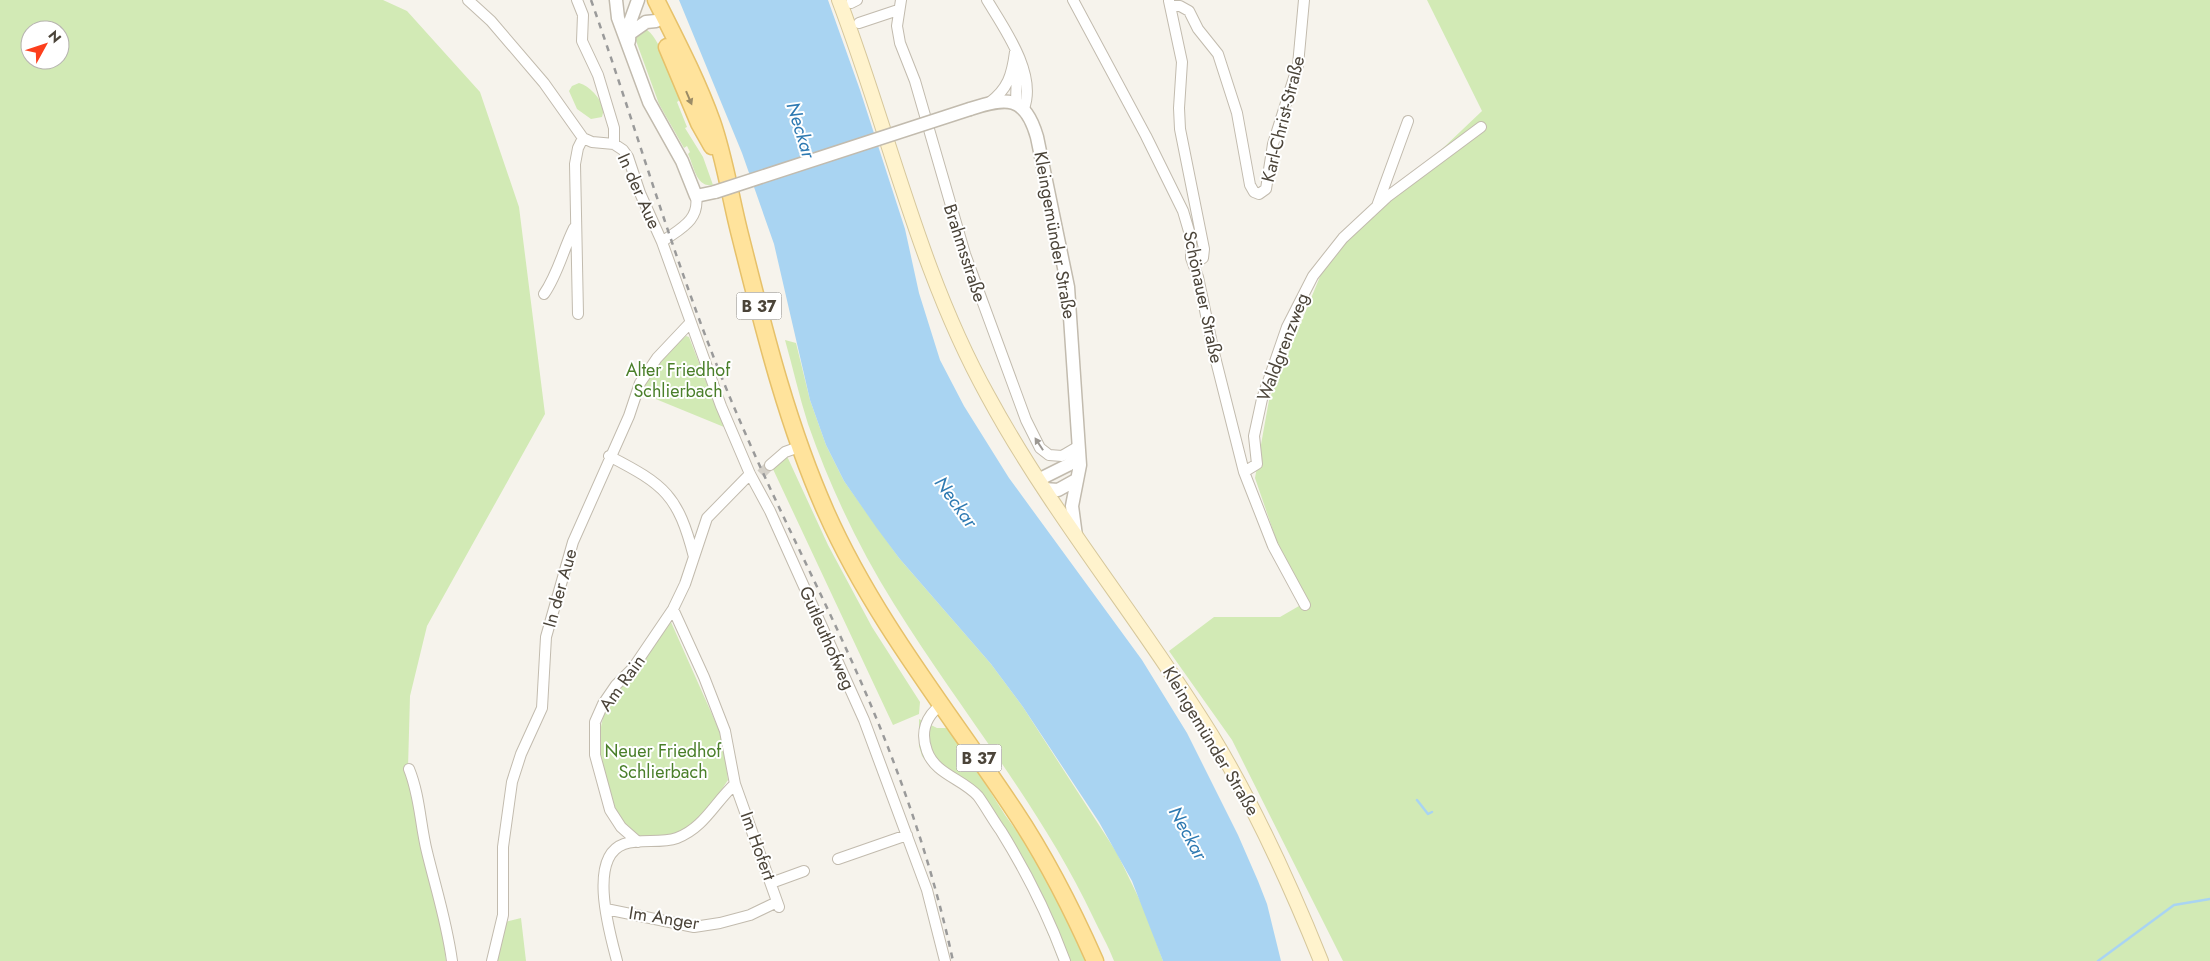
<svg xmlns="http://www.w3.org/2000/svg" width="2210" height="961" font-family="Jost,sans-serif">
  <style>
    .green { fill: #d2eab5; fill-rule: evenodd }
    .water { fill: #a9d4f2 }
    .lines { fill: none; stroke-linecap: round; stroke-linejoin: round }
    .stream { stroke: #a9d4f2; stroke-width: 2.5 }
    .minor-tunnel { stroke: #d4d0c8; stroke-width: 10; stroke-dasharray: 10 5; stroke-linecap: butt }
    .minor-casing { stroke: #c2bbae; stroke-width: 12 }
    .tertiary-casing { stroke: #c2bbae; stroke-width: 15 }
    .secondary-casing { stroke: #d6c79b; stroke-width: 16 }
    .primary-casing { stroke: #e6c16a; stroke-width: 19 }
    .minor { stroke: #fff; stroke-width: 10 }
    .tertiary { stroke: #fff; stroke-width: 12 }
    .secondary { stroke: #fff3cd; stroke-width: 14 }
    .primary { stroke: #ffe39c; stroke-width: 16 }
    .rail { stroke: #9a9a9a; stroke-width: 2.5; stroke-dasharray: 6 6; stroke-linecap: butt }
    .tertiary-bridge-casing { stroke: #c2bbae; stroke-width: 15; stroke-linecap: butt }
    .tertiary-bridge { stroke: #fff; stroke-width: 12 }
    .oneway { fill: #9c8c66 }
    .oneway2 { fill: #9c9892 }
    .labels { text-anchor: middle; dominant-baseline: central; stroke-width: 4; stroke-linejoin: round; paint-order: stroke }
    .shield { fill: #fff; stroke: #817c74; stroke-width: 1 }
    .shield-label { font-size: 16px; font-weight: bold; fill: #4b4439 }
    .street-label { font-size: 18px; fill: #4b4439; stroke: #fff }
    .park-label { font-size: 18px; fill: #4a7f2a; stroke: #fff }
    .water-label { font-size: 19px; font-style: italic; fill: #2e7ab2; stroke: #fff }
  </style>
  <rect width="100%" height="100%" fill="#f6f3ec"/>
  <path class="green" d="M0 0H383L407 11 480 92 519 207 545 414 427 626 410 696 408 768 441 921 446 961H0ZM30 30H60V60H30Z
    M1427 0H2210V961H1343L1232 740 1169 651 1214 617H1280L1299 606 1255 478 1269 400 1326 262 1380 208 1482 111Z
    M645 29C659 34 675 84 681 99L677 102 687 127 685 128 703 157 713 185C696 188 694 166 688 154L690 152 687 146 684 148 659 104 635 38 636 35Z
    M579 83C590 86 600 98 604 109L602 117 591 119 577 109 569 91 572 86Z
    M686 336 689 337 724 427 641 393C649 370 669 352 686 336Z
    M785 340 796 343 810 400 826 445 844 481 899 558 991 664 1023 707 1117 853 1145 911 1163 961H1114C1108 945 1100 932 1093 917 1040 805 959 709 894 604 859 548 830 487 808 424 799 396 793 368 785 340Z
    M786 454 828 545 872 627 920 702 919 714 893 725 772 467Z
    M671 622 723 739 728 780C703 817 688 841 639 838 632 831 622 824 617 816 598 786 593 736 608 704 619 681 654 644 671 622Z
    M919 719 937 728H950L1005 815 1029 848 1055 893 1085 961H1059L1025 877 984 810 967 791 933 770 922 756 919 746Z
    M521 918 526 961H494L505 922Z"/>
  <path class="water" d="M679 0H828L860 90 905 229 919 293 940 360 964 406 1009 478 1142 660 1187 733 1238 835 1258 881 1267 904 1281 961H1163L1132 881 1099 822 1023 707 991 664 899 558 876 527 844 481 826 445 810 400 774 244 742 153Z"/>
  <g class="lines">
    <path class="stream" d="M1417 800 1428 814 1432 812
      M2098 961 2174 905 2210 899"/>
    <path class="minor-tunnel" d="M761 474 770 465"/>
    <g class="minor-casing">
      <path id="minor" d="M468 0 491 21 544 83 583 138 592 142 614 144 623 150 628 157 640 193 662 242 721 406 750 474 770 511 864 720 927 890 945 961
        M577 0 583 15 582 41 598 75 614 128V144
        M901 0 897 26 900 43 915 81 965 254 1026 420 1040 448 1049 455 1062 456 1079 446
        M987 0C1004 28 1037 74 1024 108
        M1073 0 1146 136 1183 211 1191 238V258L1198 277 1214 353 1244 472 1273 546 1305 605
        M1169 1 1182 62 1179 108 1180 129 1204 249 1203 258 1195 263
        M851 3 857 0
        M1170 6H1180L1189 11 1198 29 1218 54 1237 113 1250 185 1254 192 1259 194 1266 189 1273 144 1298 65 1304 0
        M859 23 898 10
        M989 103C1008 89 1012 75 1015 52
        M1016 103 1017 69
        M1377 206 1408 121
        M662 242C679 229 700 221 696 196
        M544 294C558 274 563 250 574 228
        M578 314 575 164 578 148 583 138
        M609 456C665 485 678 495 694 557
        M770 465 785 452 799 447
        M1244 472 1257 464 1254 436 1262 399 1287 327 1313 276 1343 238 1387 197 1481 127
        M941 705C926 716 920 732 927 751 935 774 963 779 978 796 986 807 993 820 1001 831 1027 873 1048 915 1065 961
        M409 769C420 796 420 824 427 852 436 889 447 923 452 961
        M735 784 779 907
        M638 842 621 827 610 810 595 755V722L603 704 616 685 633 668 673 609 685 584 707 518 750 474
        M838 859 907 835
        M771 883 804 871
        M606 909 694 927 720 923 750 915 777 902
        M492 961 503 915V847L512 782 521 754 542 708 546 637 573 542 629 416 640 383 657 358 690 323
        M617 961C610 934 587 857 624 844 641 838 660 844 677 838 704 828 715 802 735 784L725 731 704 677 673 609"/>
    </g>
    <g class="tertiary-casing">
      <path id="tertiary" d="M616 0 618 18 649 102 682 161 696 196 715 192
        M629 34 646 22 656 21
        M629 41 630 22 638 0
        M970 109C1007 97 1025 95 1037 137L1068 287 1080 465 1072 506 1076 536
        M1038 480 1068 465 1079 456
        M1044 489 1058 490 1076 480"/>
    </g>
    <g class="secondary-casing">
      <path id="secondary" d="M839 0C889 131 919 272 988 396 1053 516 1141 620 1212 736 1255 807 1290 884 1321 961"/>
    </g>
    <g class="primary-casing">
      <path id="primary" d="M656 0C676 40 697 80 712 122 724 156 730 195 739 231 763 326 786 422 826 512 874 620 949 712 1014 810 1046 858 1072 909 1095 961
        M667 47 699 123 712 146"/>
    </g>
    <use href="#minor" class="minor"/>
    <use href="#tertiary" class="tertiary"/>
    <use href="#secondary" class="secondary"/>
    <use href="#primary" class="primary"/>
    <path class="rail" d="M591 0C640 138 679 280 737 414 780 516 833 613 875 715 908 795 935 877 953 961"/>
    <g class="tertiary-bridge-casing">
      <path id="tertiary-bridge" d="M715 192 970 109"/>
    </g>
    <use href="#tertiary-bridge" class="tertiary-bridge"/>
  </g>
  <defs><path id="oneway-solid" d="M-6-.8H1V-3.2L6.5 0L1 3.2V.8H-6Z" transform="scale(1.25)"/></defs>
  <use class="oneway" href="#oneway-solid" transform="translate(689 98) rotate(67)"/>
  <use class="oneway2" href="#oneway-solid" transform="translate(1039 444) rotate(-123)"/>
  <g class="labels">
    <g class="shield">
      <rect x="736.5" y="292.5" width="45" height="27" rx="4"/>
      <rect x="956.5" y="744.5" width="45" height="27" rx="4"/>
    </g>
    <g class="shield-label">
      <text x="759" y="306">B 37</text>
      <text x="979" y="758">B 37</text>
    </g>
    <g class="street-label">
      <text transform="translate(1283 119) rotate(-76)">Karl-Christ-Straße</text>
      <text transform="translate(639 191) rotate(66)">In der Aue</text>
      <text transform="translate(1055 235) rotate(80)">Kleingemünder Straße</text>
      <text transform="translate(965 253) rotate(72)">Brahmsstraße</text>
      <text transform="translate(1203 297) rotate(78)">Schönauer Straße</text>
      <text transform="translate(1283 347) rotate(-69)">Waldgrenzweg</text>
      <text transform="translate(560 588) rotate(-74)">In der Aue</text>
      <text transform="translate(827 638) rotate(66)">Gutleuthofweg</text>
      <text transform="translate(622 683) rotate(-54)">Am Rain</text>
      <text transform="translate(1211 741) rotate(59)">Kleingemünder Straße</text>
      <text transform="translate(758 846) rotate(70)">Im Hofert</text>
      <text transform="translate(664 918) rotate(9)">Im Anger</text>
    </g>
    <g class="park-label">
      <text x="678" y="370">Alter Friedhof<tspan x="678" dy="21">Schlierbach</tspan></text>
      <text x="663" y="751">Neuer Friedhof<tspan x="663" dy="21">Schlierbach</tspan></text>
    </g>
    <g class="water-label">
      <text transform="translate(801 130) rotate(73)">Neckar</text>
      <text transform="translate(956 502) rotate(54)">Neckar</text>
      <text transform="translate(1188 833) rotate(61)">Neckar</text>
    </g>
  </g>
  <g transform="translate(45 45) rotate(50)"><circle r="24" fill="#ffffff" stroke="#b7b4b0"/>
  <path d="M0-4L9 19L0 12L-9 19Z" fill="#fc3f1d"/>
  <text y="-8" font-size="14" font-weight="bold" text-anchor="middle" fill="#4b4439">N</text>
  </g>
</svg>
